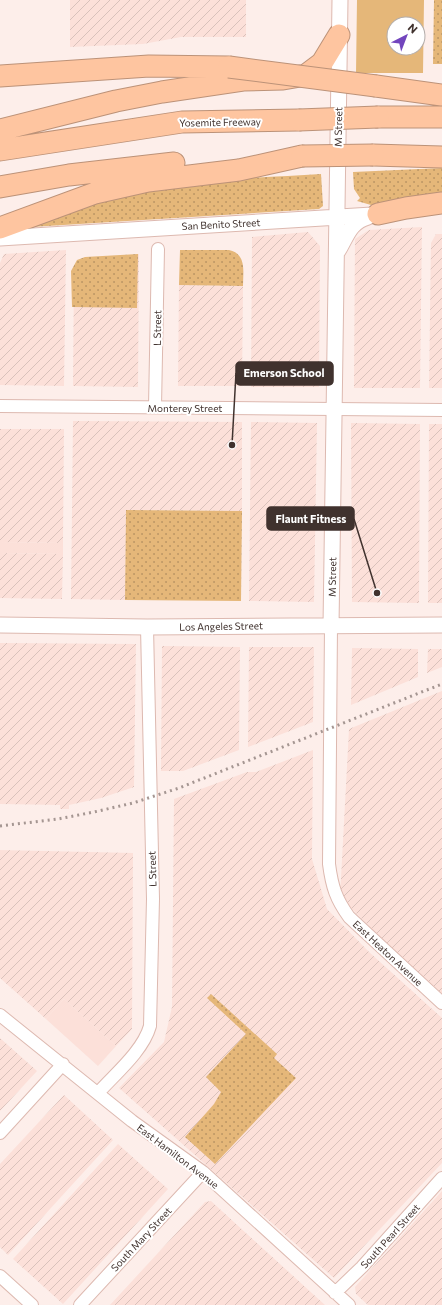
<svg xmlns="http://www.w3.org/2000/svg" width="442" height="1305" font-family="Commissioner,sans-serif">
  <style>
    .built { fill: #fce0d9 }
    .industrial { fill: url(#industrial-furrows) }
    .grass { fill: url(#grass-dots) }
    .park { fill: #e5b779; fill-rule: evenodd }
    .lines { fill: none; stroke-linecap: round; stroke-linejoin: round }
    .minor-casing { stroke: #ddb9b0; stroke-width: 14 }
    .tertiary-casing { stroke: #ddb9b0; stroke-width: 17 }
    .motorway-casing { stroke: #bc9278; stroke-width: 23 }
    .minor { stroke: #fff; stroke-width: 12 }
    .tertiary { stroke: #fff; stroke-width: 15 }
    .motorway { stroke: #fec5a0; stroke-width: 21 }
    .rail { stroke: #a59692; stroke-width: 3; stroke-dasharray: 2 4; stroke-linecap: butt }
    .motorway-bridge-casing { stroke: #bc9278; stroke-width: 23; stroke-linecap: butt }
    .motorway-bridge { stroke: #fec5a0; stroke-width: 21 }
    .labels { text-anchor: middle; dominant-baseline: central; stroke-width: 4; stroke-linejoin: round; paint-order: stroke }
    .street-label { font-size: 10px; fill: #40322e; stroke: #fff }
    .leader { fill: none; stroke: #40322e; stroke-width: 1.5 }
    .callout-dot { fill: #40322e; stroke: #fff; stroke-width: 1.5 }
    .callout { fill: #40322e; stroke: #40322e; stroke-width: 1.5 }
    .callout-label { font-size: 11px; text-anchor: middle; font-weight: bold; fill: #fff }
  </style>
  <defs>
    <pattern id="industrial-furrows" width="10" height="10" patternUnits="userSpaceOnUse"><rect width="10" height="10" fill="#fce0d9"/><path d="M-1 1l2-2M0 10L10 0M9 11l2-2" fill="none" stroke="#d9c1bb"/></pattern>
    <pattern id="grass-dots" width="8" height="8" patternUnits="userSpaceOnUse"><rect width="8" height="8" fill="#e5b779"/><path d="M2 2h.1M6 6h.1" fill="none" stroke="#bb9564" stroke-width="1.8" stroke-linecap="round"/></pattern>
  </defs>
  <rect width="100%" height="100%" fill="#fdeeea"/>
  <path class="built" d="M0 542 63 543V554L0 553Z
    M64 999 116 1046 98 1066 46 1019Z"/>
  <path class="industrial" d="M70 0H246V37H181L143 44 70 47Z
    M422 227 420 388H354L355 239 369 230Z
    M308 232 320 246 319 387H251L252 237Z
    M436 234H442V388H429L431 243Z
    M66 250 64 386 0 385V263L4 254Z
    M139 254 138 387 73 386 74 270 91 260Z
    M179 285 243 286 242 386H178Z
    M73 421 242 422V511L126 510 125 600 71 599Z
    M251 422 317 423 314 602 249 601Z
    M351 423 420 424 419 603 352 602Z
    M429 424H442V603H428Z
    M0 429H64L63 543 0 542Z
    M0 553 63 554 62 599 0 598Z
    M0 643 136 644 134 787 101 798 69 805V809H60V805L0 804Z
    M162 646 240 647 239 750 183 771H161Z
    M249 647H314L313 722 248 747Z
    M352 648 418 649V677L351 705Z
    M428 649H442V667L427 673Z
    M442 691V994L384 941 340 897 349 729Z
    M313 750 312 859 327 909 369 952 442 1018V1163L334 1278 119 1088 164 1042 172 1007 174 799 247 772H256Z
    M0 850 133 853 132 1029 116 1046 64 999 46 1019 0 978Z
    M0 1038 37 1071 0 1111Z
    M64 1095 113 1140 8 1255 0 1247V1164Z
    M118 1144 168 1189 63 1304 13 1259Z
    M442 1191V1305H368L356 1294 355 1287Z
    M211 1201 258 1244 325 1305H110L205 1202Z"/>
  <path class="grass" d="M434 0H442V64H433Z
    M442 168V197L371 205 357 201 360 198 354 189 353 172Z
    M321 174 323 206 319 209 15 228C58 215 102 199 146 190 204 178 263 178 321 174Z
    M180 250H229C247 254 243 272 243 286L179 285Z
    M138 254 137 308 72 307 71 271 77 260 85 257Z
    M126 510 242 511 241 601 125 600Z
    M211 994 277 1054 274 1058 296 1078 215 1164 185 1137 214 1104 221 1092 206 1077 246 1034 207 998Z"/>
  <path class="park" d="M357 0H424L423 73H356ZM394 24H418V48H394Z"/>
  <g class="lines">
    <g class="minor-casing">
      <path id="minor" d="M0 406 442 410
        M155 407 158 249
        M331 626 329 864C332 887 336 899 349 917L442 1003
        M0 1015 132 1121 203 1172 349 1305
        M98 1093C115 1074 143 1051 150 1026L153 899 147 627
        M0 1133 63 1064
        M0 1276 32 1305
        M335 1293 362 1267 442 1178
        M80 1305 203 1172"/>
    </g>
    <g class="tertiary-casing">
      <path id="tertiary" d="M0 238 388 214
        M338 251C347 236 350 222 368 217
        M0 625 147 627 442 625
        M331 626 340 0"/>
    </g>
    <g class="motorway-casing">
      <path id="motorway" d="M0 76 149 66 229 67
        M376 86 442 95
        M378 117H442
        M0 130 116 101 162 92 243 80 283 79 306 75 322 63 339 35
        M0 150 182 122 299 120
        M373 155 442 157
        M0 187 69 175 174 163
        M378 214 406 208 442 203
        M0 228 95 193 148 181 239 170 302 156"/>
    </g>
    <use href="#minor" class="minor"/>
    <use href="#tertiary" class="tertiary"/>
    <use href="#motorway" class="motorway"/>
    <path class="rail" d="M0 826 58 819 94 812 133 803 179 788 442 684"/>
    <g class="motorway-bridge-casing">
      <path id="motorway-bridge" d="M229 67 376 86
        M299 120 378 117
        M302 156 373 155"/>
    </g>
    <use href="#motorway-bridge" class="motorway-bridge"/>
  </g>
  <g class="labels">
    <g class="street-label">
      <text transform="translate(220 122) rotate(-1)">Yosemite Freeway</text>
      <text transform="translate(338 127) rotate(-89)">M Street</text>
      <text transform="translate(221 224) rotate(-3)">San Benito Street</text>
      <text transform="translate(157 328) rotate(-89)">L Street</text>
      <text x="185" y="408">Monterey Street</text>
      <text transform="translate(332 577) rotate(-89)">M Street</text>
      <text transform="translate(221 626) rotate(-1)">Los Angeles Street</text>
      <text transform="translate(152 869) rotate(-92)">L Street</text>
      <text transform="translate(388 953) rotate(43)">East Heaton Avenue</text>
      <text transform="translate(178 1156) rotate(37)">East Hamilton Avenue</text>
      <text transform="translate(390 1236) rotate(-48)">South Pearl Street</text>
      <text transform="translate(141 1239) rotate(-47)">South Mary Street</text>
    </g>
  </g>
  <path class="leader" d="M232 445L236 373M377 593L354 519"/>
  <g class="callout-dot">
    <circle cx="232" cy="445" r="4"/>
    <circle cx="377" cy="593" r="4"/>
  </g>
  <g class="callout">
    <rect x="236" y="362" width="97" height="23" rx="4"/>
    <rect x="267" y="507" width="87" height="23" rx="4"/>
  </g>
  <g class="callout-label">
    <text x="284" y="377">Emerson School</text>
    <text x="311" y="523">Flaunt Fitness</text>
  </g>
  <g transform="translate(406 36) rotate(42)"><circle r="19" fill="#ffffff" stroke="#b3adab"/>
  <path d="M0-3L7 15L0 10L-7 15Z" fill="#7245bd"/>
  <text y="-6" font-size="11" font-weight="bold" text-anchor="middle" fill="#40322e">N</text>
  </g>
</svg>
